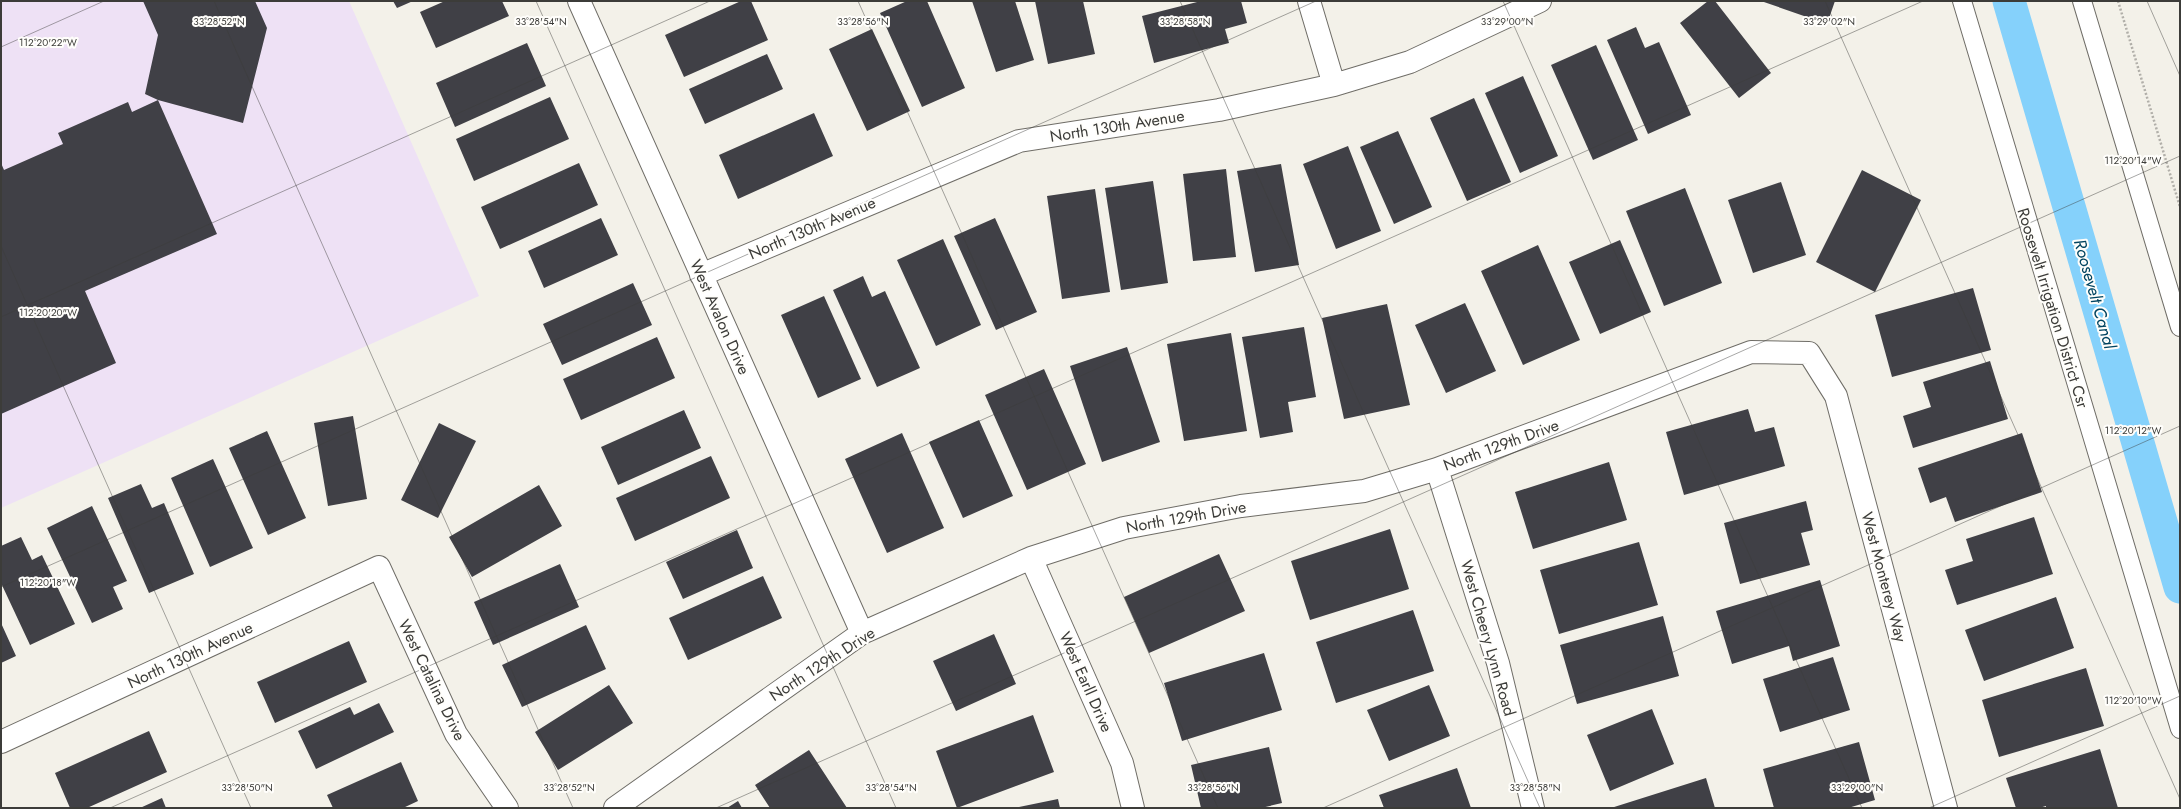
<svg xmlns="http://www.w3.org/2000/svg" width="2181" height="809" font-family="Jost,sans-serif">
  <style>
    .commercial { fill: #eee1f5 }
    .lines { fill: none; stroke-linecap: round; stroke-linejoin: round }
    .canal { stroke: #85d1fb; stroke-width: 33 }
    .building { fill: #404046 }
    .service-casing { stroke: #6f6d67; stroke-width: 20 }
    .minor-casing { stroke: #6f6d67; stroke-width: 24 }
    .path { stroke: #b1afa9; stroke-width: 2.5; stroke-dasharray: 2 2; stroke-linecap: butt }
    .service { stroke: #fff; stroke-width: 18 }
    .minor { stroke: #fff; stroke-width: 22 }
    .ticks { fill: none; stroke: #3c3c39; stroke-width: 1; stroke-opacity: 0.45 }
    .labels { text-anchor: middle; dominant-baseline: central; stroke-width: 4; stroke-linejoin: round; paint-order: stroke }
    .street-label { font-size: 16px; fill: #3c3c39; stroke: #fffefb }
    .water-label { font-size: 17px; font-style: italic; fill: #014460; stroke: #fffefb }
    .ticks-label { font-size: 10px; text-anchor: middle; fill: #3c3c39; stroke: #fffefb; stroke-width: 4; stroke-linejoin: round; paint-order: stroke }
  </style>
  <rect width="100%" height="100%" fill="#f3f1e9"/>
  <path class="commercial" d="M1 1H349L479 296 1 508Z"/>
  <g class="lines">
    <path class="canal" d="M2009 1 2180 587"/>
  </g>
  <path class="building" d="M143 1H255L267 28 243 123 158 100 145 94 158 35Z
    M393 1H413L397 8Z
    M445 1H502L509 16 436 48 420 12Z
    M741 1H751L768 40 684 77 665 35Z
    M907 1H927L965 88 922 107 880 13Z
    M972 1H1015L1034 60 996 72Z
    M1035 1H1083L1095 54 1048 64Z
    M1201 1H1241L1247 23 1225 29 1229 43 1154 63 1142 16Z
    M1708 1H1715L1771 73 1739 98 1680 23Z
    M1761 1H1835L1827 24Z
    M1636 27 1645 48 1659 42 1691 115 1648 134 1607 40Z
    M872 29 910 111 867 131 829 49Z
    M527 43 546 86 455 127 436 83Z
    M1596 45 1638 140 1593 160 1551 65Z
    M767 54 783 89 705 124 689 89Z
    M1523 76 1558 156 1520 173 1485 93Z
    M550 97 569 139 474 181 456 139Z
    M1474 98 1511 182 1467 201 1430 118Z
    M158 100 217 234 85 291 116 363 1 414V163L4 170 63 144 58 133 128 102 132 112Z
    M814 113 833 156 738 199 719 155Z
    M1398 131 1432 207 1394 224 1360 147Z
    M1348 146 1381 231 1336 249 1303 164Z
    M579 163 598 205 500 249 481 207Z
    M1281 164 1299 265 1255 272 1237 171Z
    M1226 169 1236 257 1193 261 1183 174Z
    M1862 170 1921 200 1875 292 1816 262Z
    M1153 181 1168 283 1121 290 1105 188Z
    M1781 182 1806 255 1753 273 1728 200Z
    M1685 188 1722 283 1664 306 1626 211Z
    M1095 189 1110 292 1062 299 1047 196Z
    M601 218 618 255 544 288 528 251Z
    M995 218 1037 312 996 330 954 236Z
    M943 239 981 325 936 346 897 260Z
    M1620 240 1651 312 1600 334 1569 262Z
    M1538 245 1580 340 1523 365 1481 271Z
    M863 276 872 297 885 291 920 368 877 387 833 290Z
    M633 283 652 325 562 365 543 324Z
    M1973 288 1991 350 1892 377 1875 315Z
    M824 296 861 379 818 398 781 315Z
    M1465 303 1496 371 1446 393 1415 325Z
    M1387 304 1410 405 1344 419 1322 318Z
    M1304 327 1316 397 1288 402 1293 432 1260 438 1242 337Z
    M1231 333 1247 431 1184 441 1167 344Z
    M657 337 675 378 581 420 563 379Z
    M1127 347 1160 442 1102 462 1070 366Z
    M1990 361 2008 419 1913 448 1903 416 1931 407 1923 382Z
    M1044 369 1086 464 1027 490 985 395Z
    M1748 409 1755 432 1774 427 1785 466 1684 495 1666 432Z
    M684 410 701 448 618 485 601 447Z
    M353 416 367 499 328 506 314 423Z
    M979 420 1013 496 963 518 929 442Z
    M439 423 476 441 438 518 401 500Z
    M267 431 306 518 268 535 229 448Z
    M902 433 944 528 887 553 845 459Z
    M2022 433 2042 492 1955 522 1946 497 1930 503 1918 468Z
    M711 456 730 498 635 541 616 498Z
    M213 459 253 548 210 567 171 478Z
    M1609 462 1627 520 1533 549 1515 492Z
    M141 484 152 508 164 503 194 574 149 593 108 498Z
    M539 485 562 526 472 577 449 537Z
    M1806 501 1813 530 1801 533 1810 565 1740 584 1724 523Z
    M92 506 127 581 113 587 123 609 92 623 47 528Z
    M2034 517 2053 574 1957 605 1945 570 1973 561 1966 539Z
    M1390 529 1409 589 1310 620 1291 561Z
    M737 530 753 568 683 599 666 562Z
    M21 537 32 560 42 555 75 624 30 645 1 583V546Z
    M1639 542 1658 605 1559 634 1540 570Z
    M1219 554 1245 611 1149 653 1124 597Z
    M560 564 579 607 493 645 474 602Z
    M763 576 782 618 688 660 669 618Z
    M1820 580 1840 646 1793 661 1789 646 1732 664 1716 611Z
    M2056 597 2074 648 1984 681 1965 630Z
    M1413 610 1434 671 1336 703 1316 642Z
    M1663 616 1679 676 1577 704 1560 645Z
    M1 623 16 656 1 663Z
    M586 625 606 669 522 707 502 665Z
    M994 634 1016 684 956 711 933 661Z
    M349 641 367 682 275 723 257 682Z
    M1264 653 1282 710 1182 741 1164 683Z
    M1833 657 1850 710 1780 732 1763 679Z
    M2086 668 2104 726 1999 757 1982 700Z
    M609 685 633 723 558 770 535 732Z
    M1429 685 1450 736 1389 761 1367 710Z
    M379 703 394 732 316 769 298 731 350 707 354 715Z
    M1652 709 1674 764 1610 791 1587 735Z
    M1033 715 1054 772 957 808 936 751Z
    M149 731 167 772 87 808H70L55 773Z
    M1859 742 1875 800 1848 808H1774L1763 769Z
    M1269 747 1282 803 1261 808H1201L1191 765Z
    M2100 749 2118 808H2046V806L2039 808H2016L2006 778Z
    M809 750 847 808H770L755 785Z
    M401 762 418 801 403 808H333L327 795Z
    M1457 768 1471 808H1384L1379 795Z
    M1706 778 1715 808H1611Z
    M162 798 166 808H140Z
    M1058 799 1060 808H1019V807Z
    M738 801 742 808H727Z"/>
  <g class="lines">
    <g class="service-casing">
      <path id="service" d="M1962 1 2180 729
        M2082 1 2180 327"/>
    </g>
    <g class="minor-casing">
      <path id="minor" d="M579 1 862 633
        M1309 1 1334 85
        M701 275 1019 141 1219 110 1334 85 1410 62 1540 1
        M1437 469 1498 663 1533 808
        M1031 558 1122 763 1133 808
        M1 742 379 567 456 734 507 808
        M615 808 862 633 1031 558 1124 528 1241 506 1364 491 1437 469 1751 352 1809 353 1836 396 1946 808"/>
    </g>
    <path class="path" d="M2118 1 2180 207"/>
    <use href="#service" class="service"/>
    <use href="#minor" class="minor"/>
  </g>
  <path class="ticks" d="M214 1 573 808M536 1 896 808M858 1 1218 808M1180 1 1540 808M1503 1 1862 808M1825 1 2180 799M2147 1 2180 76M1 47 104 1M1 246 251 808M1 317 710 1M1 587 1316 1M110 808 1923 1M716 808 2180 156M1323 808 2180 426M1929 808 2180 696"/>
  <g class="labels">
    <g class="street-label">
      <text transform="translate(1117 126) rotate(-9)">North 130th Avenue</text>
      <text transform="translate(812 228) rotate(-23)">North 130th Avenue</text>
      <text transform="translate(2053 308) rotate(73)">Roosevelt Irrigation District Csr</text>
      <text transform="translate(720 317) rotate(66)">West Avalon Drive</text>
      <text transform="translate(1501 445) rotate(-20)">North 129th Drive</text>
      <text transform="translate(1186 517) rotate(-10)">North 129th Drive</text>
      <text transform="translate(1884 577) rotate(75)">West Monterey Way</text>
      <text transform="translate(1488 638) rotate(74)">West Cheery Lynn Road</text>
      <text transform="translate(190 655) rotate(-25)">North 130th Avenue</text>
      <text transform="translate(822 664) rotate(-33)">North 129th Drive</text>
      <text transform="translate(432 680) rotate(64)">West Catalina Drive</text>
      <text transform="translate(1086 682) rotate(66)">West Earll Drive</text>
    </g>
    <g class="water-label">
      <text transform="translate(2095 294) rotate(74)">Roosevelt Canal</text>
    </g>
  </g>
  <g class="ticks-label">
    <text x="219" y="25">33°28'52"N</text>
    <text x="541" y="25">33°28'54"N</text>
    <text x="863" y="25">33°28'56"N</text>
    <text x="1185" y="25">33°28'58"N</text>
    <text x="1507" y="25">33°29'00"N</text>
    <text x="1829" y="25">33°29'02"N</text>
    <text x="48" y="46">112°20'22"W</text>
    <text x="2133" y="164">112°20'14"W</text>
    <text x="48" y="316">112°20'20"W</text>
    <text x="2133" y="434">112°20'12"W</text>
    <text x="48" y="586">112°20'18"W</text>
    <text x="2133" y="704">112°20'10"W</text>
    <text x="247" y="791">33°28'50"N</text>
    <text x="569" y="791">33°28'52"N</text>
    <text x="891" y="791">33°28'54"N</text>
    <text x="1213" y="791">33°28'56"N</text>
    <text x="1535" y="791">33°28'58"N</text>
    <text x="1857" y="791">33°29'00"N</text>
  </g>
  <rect width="2181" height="809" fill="none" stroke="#3c3c39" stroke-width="4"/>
</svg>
